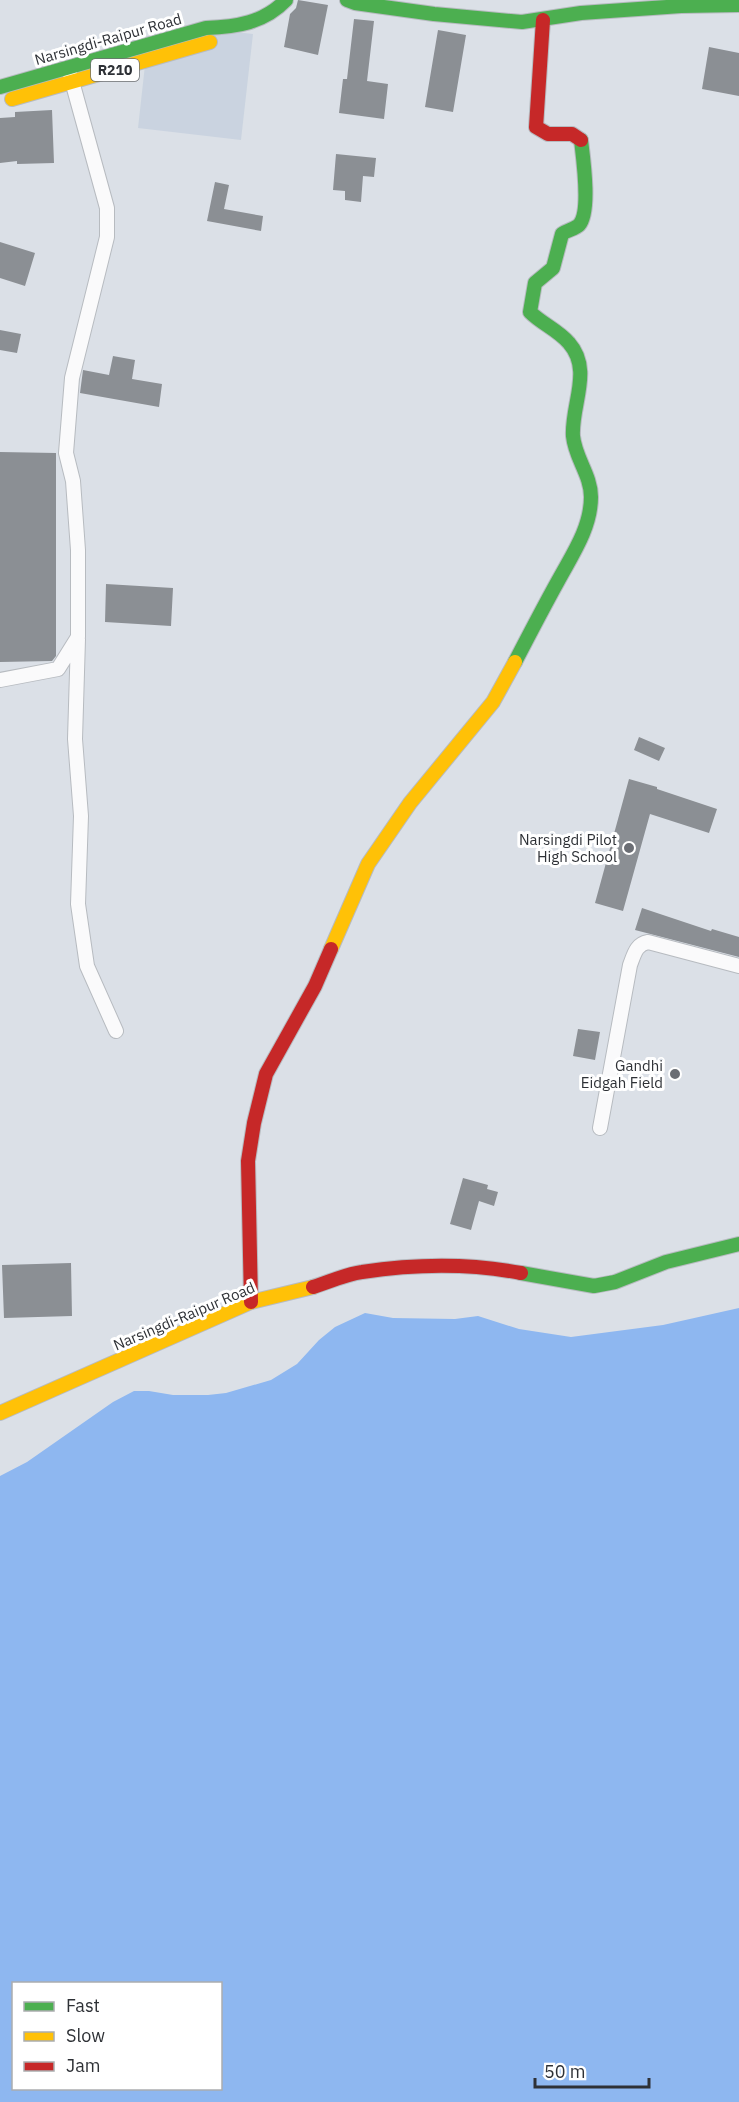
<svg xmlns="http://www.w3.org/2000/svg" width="739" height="2102" viewBox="0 0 739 2102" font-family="'IBM Plex Sans',sans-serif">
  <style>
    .built { fill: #cad3e0 }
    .water { fill: #8eb7f0; fill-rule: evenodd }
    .building { fill: #8b8f94 }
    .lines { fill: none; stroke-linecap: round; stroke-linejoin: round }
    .street-casing { stroke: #b7bbc0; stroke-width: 16 }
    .fast-casing { stroke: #b7bbc0; stroke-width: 16 }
    .slow-casing { stroke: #b7bbc0; stroke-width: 16 }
    .jam-casing { stroke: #b7bbc0; stroke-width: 16 }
    .street { stroke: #fafafb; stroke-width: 14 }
    .fast { stroke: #4caf50; stroke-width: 14 }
    .slow { stroke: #ffc107; stroke-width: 14 }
    .jam { stroke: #c62828; stroke-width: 14 }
    .poi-dot { fill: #6b6e74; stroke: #fff; stroke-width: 2 }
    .labels { text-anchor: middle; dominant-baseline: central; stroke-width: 6; stroke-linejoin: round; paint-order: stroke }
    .shield { fill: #fff; stroke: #6d6f72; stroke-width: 1.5 }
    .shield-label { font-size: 14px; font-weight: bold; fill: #2e3136 }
    .street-label { font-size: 15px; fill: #2e3136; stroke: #fff }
    .poi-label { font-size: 15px; fill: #2e3136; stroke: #fff; text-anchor: end }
  </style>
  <rect width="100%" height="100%" fill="#dbe0e7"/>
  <path class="built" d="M 218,30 L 253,34 L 241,140 L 138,128 L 146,56 Z"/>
  <path class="water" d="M 739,1308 L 739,2102 L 0,2102 L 0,1476 L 27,1462 L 113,1402 L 134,1391 L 149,1391 L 173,1395 L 208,1395 L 226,1393 L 271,1380 L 297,1364 L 319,1340 L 335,1327 L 365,1313 L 393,1318 L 455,1319 L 478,1316 L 519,1329 L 571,1337 L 663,1325 ZM 14,1984 L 220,1984 L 220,2088 L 14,2088 Z"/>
  <path class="building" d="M 298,0 L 328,5 L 318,55 L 284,47 L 290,14 L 296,8 Z
    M 354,19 L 374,21 L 367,81 L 388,84 L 384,119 L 339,113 L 343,79 L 347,79 Z
    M 438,30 L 466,35 L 453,112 L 425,107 Z
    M 709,47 L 739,53 L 739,96 L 702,89 Z
    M 52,110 L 54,163 L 17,164 L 17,161 L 0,163 L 0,118 L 15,117 L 15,112 Z
    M 336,154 L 376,158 L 374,177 L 363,176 L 361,202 L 345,200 L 345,191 L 333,190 Z
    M 215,182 L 229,185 L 224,209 L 263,216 L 261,231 L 207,221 Z
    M 0,242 L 35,253 L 25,286 L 0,278 Z
    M 0,330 L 21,334 L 17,353 L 0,350 Z
    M 113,356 L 135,360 L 132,379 L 162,384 L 159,407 L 80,393 L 83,370 L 109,375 Z
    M 0,452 L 56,453 L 56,656 L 52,661 L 0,662 Z
    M 106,584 L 173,588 L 171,626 L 105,622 Z
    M 639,737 L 665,748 L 659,761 L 634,750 Z
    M 629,779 L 657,787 L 657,789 L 717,809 L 709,833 L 650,814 L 623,911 L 595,903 Z
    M 642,908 L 711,931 L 712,929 L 739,937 L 739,957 L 635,930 Z
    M 578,1029 L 600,1032 L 595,1060 L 573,1056 Z
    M 463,1178 L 488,1185 L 487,1189 L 498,1192 L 494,1206 L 479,1201 L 471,1230 L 450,1224 Z
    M 71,1263 L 72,1316 L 4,1318 L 2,1265 Z"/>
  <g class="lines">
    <g class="street-casing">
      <path id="street" d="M 78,639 L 75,739 L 81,816 L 78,904 L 87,966 L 116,1031
        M 0,680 L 58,669 L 78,637 L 78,550 L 73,481 L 66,453 L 72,378 L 107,237 L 107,208 L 70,74
        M 600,1128 L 630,965 C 634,955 636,944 648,942 L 739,966"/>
    </g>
    <g class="fast-casing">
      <path id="fast" d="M 347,0 L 355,3 L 434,14 L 522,22 L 581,13 L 681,6 L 739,5
        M 0,87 L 206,28 C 236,27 264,23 286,0
        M 515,662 C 529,635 543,608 558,581 C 572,555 591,528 591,497 C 591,475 575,458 573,436 C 571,405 593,370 569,343 C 558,330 542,324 530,312 L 535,283 L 553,268 L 562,234 C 567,230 575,229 579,225 C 591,212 583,157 581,140
        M 521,1273 L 594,1286 L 615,1282 L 666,1262 L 739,1244"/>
    </g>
    <g class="slow-casing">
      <path id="slow" d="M 12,99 L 210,42
        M 331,949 L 368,864 L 410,803 L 493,702 L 515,662
        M 0,1413 L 251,1302 L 313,1287"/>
    </g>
    <g class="jam-casing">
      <path id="jam" d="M 543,20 L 536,127 L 548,134 L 572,134 L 581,140
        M 313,1287 C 329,1282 346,1274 362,1272 C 415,1264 468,1263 521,1273
        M 251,1302 L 248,1161 L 254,1123 L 266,1074 L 315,986 L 331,949"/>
    </g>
    <use href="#street" class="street"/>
    <use href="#fast" class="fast"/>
    <use href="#slow" class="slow"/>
    <use href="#jam" class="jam"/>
  </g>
  <g class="poi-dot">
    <circle cx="629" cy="848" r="6"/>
    <circle cx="675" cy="1074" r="6"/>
  </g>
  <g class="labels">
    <rect class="shield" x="91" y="59" width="48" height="22" rx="4.5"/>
    <g class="shield-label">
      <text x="115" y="70">R210</text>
    </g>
    <g class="street-label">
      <text transform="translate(108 39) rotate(-16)">Narsingdi-Raipur Road</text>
      <text transform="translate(184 1316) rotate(-23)">Narsingdi-Raipur Road</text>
    </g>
    <g class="poi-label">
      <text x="617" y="839">Narsingdi Pilot<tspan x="617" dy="17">High School</tspan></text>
      <text x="663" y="1065">Gandhi<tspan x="663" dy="17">Eidgah Field</tspan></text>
    </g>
  </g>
  <rect x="12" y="1982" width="210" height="108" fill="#ffffff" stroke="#abadaf" stroke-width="1.5"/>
  <rect x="24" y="2002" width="30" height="9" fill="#4caf50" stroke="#abadaf" stroke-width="1.5"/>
  <text x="66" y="2012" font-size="18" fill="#2e3136">Fast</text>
  <rect x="24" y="2032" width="30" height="9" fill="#ffc107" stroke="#abadaf" stroke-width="1.5"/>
  <text x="66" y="2042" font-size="18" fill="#2e3136">Slow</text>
  <rect x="24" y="2062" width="30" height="9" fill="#c62828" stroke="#abadaf" stroke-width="1.5"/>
  <text x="66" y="2072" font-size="18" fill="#2e3136">Jam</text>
  <path d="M535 2078v9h114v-9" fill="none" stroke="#2e3136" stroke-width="3"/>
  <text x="544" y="2078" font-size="18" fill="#2e3136" stroke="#ffffff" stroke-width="4.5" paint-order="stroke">50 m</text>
</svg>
